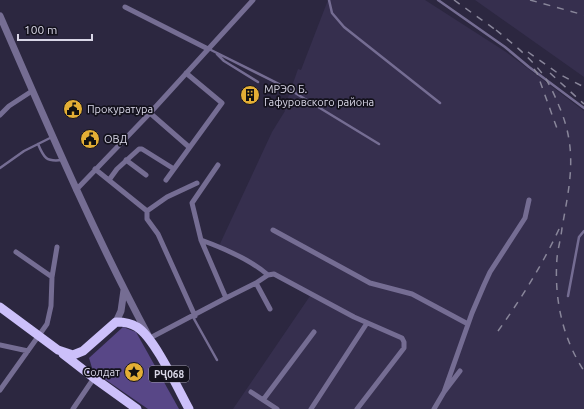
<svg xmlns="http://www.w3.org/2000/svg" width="584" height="409" viewBox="0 0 584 409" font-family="Ubuntu,sans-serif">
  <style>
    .built { fill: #362f4e }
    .green { fill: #584787 }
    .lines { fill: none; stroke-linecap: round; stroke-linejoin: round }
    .service { stroke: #756d93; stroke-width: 2.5 }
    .minor { stroke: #756d93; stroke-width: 5 }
    .tertiary { stroke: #756d93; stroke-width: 7 }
    .trunk { stroke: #ccc0fa; stroke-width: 9 }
    .rail { stroke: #89869a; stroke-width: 1.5; stroke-dasharray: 7 7; stroke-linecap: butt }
    .labels { text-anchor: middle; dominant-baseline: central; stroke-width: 3.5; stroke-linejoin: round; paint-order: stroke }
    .shield { fill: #14121d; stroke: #9e9caa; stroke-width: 1 }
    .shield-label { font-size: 10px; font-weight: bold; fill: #d9d7e7 }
    .poi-label { font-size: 11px; fill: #d9d7e7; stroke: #14121d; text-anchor: start }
  </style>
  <rect width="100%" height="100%" fill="#2c2740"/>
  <path class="built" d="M 328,0 L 425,0 L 506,52 L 584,111 L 584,409 L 233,409 L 310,296 L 219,246 L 272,132 L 285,111 L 284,109 L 298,69 L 301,70 Z
    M 475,0 L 584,0 L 584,77 Z"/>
  <path class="green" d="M 123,327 L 136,332 L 179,409 L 148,409 L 93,371 L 89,358 Z"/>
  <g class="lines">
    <path class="service" d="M 329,0 L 332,13 L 344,27 L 440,103
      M 438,0 L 505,47 L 529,67 L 584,108
      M 209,49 L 287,88 L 379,144
      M 217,54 L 224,61 L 258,82
      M 38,144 C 44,158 46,162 62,160
      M 0,168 L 24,151 L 52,137
      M 568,296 L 579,237 L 584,231
      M 193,317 L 217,360"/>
    <path class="minor" d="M 125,7 L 208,49
      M 150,113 L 189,147
      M 0,115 L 9,106 L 32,91
      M 126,160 L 146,175
      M 95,169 L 147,211 L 167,197 L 197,183
      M 109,180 L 117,169 L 139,149 L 142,149 L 174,169
      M 166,180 L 222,103 L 186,73
      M 76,190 L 150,113 L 253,0
      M 147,211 L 147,219 L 158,234 L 195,316
      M 273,230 L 370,283 L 412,294 L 468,324
      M 201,240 C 223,248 250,259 268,275
      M 16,252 L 52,277
      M 256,283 L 268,275 L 274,274 L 354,317 L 402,338 L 404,342 L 404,348 L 357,409
      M 226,298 L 256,283 L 270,309
      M 150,338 L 226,298 L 201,240 L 192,203 L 218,165
      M 0,345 L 28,351
      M 0,390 L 47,324 L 51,306 L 52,277 L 57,247
      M 251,392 L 277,409
      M 444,392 L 472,313 L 484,285 L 490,272 L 525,218 L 529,200
      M 263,400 L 314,332
      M 73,409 L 94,378
      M 311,409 L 367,323
      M 434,409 L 444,392 L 460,371"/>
    <path class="tertiary" d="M 0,16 C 47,124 93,232 148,335
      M 116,322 L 121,311 L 124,290"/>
    <path class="trunk" d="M 0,307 L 58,350 L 73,355 L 83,351 L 116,322 C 123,322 131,323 137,327 C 154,337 178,389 189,409
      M 63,354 L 94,378 L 137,409"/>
    <path class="rail" d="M 454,0 L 500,33
      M 530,0 L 584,15
      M 496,30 C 513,44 531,58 544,76 C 550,85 555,96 559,106 C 578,150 570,183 562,228 C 561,238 558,248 557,258 C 554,298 562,337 584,371
      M 528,52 L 559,74 L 584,87
      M 534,69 L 537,73 L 559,134
      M 550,73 L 584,104
      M 498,331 C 521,299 543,264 560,227"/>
  </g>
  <defs>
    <g id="building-disc" transform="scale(1)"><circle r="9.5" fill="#e3ae35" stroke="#14121d"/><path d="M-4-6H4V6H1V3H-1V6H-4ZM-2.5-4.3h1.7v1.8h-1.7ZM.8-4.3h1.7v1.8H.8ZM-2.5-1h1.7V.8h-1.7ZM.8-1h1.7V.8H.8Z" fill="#111"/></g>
    <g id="civic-disc" transform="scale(1)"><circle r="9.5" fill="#e3ae35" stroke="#14121d"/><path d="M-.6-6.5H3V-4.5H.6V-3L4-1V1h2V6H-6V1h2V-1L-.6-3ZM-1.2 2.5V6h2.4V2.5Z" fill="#111"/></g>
    <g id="sight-disc" transform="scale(1)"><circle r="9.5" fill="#e3ae35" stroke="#14121d"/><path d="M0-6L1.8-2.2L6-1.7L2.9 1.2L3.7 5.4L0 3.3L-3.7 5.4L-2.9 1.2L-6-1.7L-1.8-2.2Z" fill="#111"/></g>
  </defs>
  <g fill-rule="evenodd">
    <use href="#building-disc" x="250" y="95"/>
    <use href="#civic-disc" x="73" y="109"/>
    <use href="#civic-disc" x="90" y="139"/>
    <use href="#sight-disc" x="134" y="372"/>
  </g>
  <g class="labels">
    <rect class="shield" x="149" y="366" width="40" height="16" rx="3"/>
    <g class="shield-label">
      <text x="169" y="374">РҶ068</text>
    </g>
    <g class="poi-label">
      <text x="264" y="89">МРЭО Б.<tspan x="264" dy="13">Гафуровского района</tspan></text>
      <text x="87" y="109">Прокуратура</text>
      <text x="104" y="139">ОВД</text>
      <text x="120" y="372" text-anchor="end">Солдат</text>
    </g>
  </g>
  <path d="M18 34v6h74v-6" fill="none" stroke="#d9d7e7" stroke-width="2"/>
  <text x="24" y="34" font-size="12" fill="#d9d7e7" stroke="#14121d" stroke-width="3" paint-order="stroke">100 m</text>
</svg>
